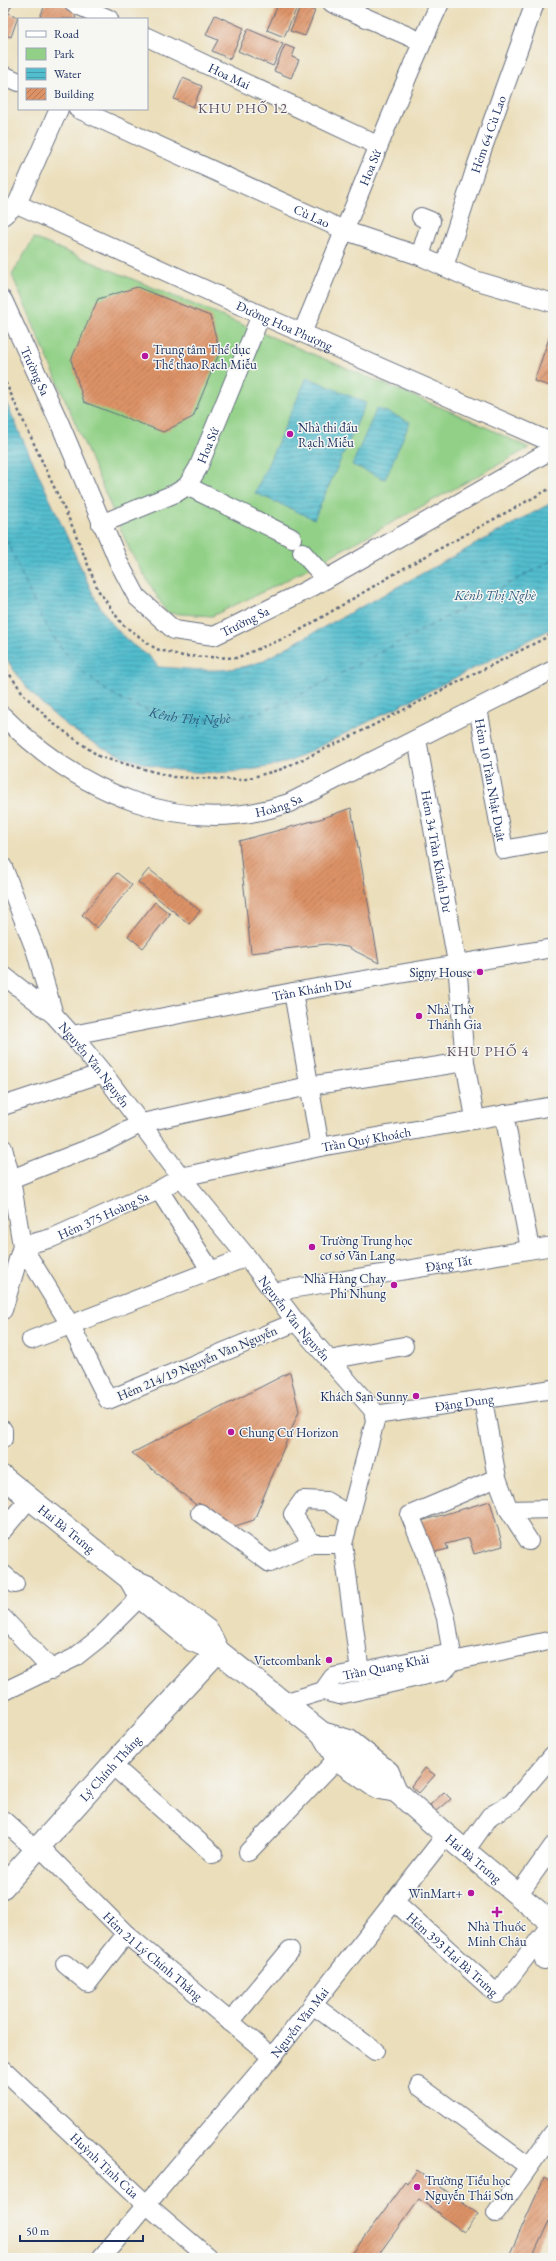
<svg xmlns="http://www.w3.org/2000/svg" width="556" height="2261" viewBox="0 0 556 2261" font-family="'EB Garamond',serif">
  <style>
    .park { fill: #91d086; stroke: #568072 }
    .water { fill: url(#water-rules); stroke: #367696 }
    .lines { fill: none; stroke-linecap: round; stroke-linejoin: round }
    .ferry { stroke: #2c5a7f; stroke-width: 1; stroke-dasharray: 5 4; stroke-linecap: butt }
    .building { fill: url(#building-hatch) }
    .minor-casing { stroke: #646c7e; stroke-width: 20 }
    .major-casing { stroke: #646c7e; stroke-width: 24 }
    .path { stroke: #646c7e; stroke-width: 2.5; stroke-dasharray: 3 3; stroke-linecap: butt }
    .minor { stroke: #fff; stroke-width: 18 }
    .major { stroke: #fff; stroke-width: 22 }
    .poi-dot { fill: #b5179e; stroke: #f6f6f2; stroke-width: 1.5 }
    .labels { text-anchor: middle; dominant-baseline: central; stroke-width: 3; stroke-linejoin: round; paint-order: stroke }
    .street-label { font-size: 13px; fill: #1b2f5e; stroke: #f6f6f2 }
    .poi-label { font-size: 13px; fill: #1b2f5e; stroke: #f6f6f2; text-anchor: start }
    .neighbourhood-label { font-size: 14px; letter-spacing: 1px; fill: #5f5261; stroke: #f6f6f2 }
    .water-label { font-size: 14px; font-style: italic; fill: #2c5a7f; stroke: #f6f6f2 }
  </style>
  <defs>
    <pattern id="water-rules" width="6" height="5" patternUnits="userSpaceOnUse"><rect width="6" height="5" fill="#52bdcd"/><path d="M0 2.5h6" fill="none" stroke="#439aaa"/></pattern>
    <pattern id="building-hatch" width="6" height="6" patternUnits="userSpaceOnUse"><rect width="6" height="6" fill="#dd9266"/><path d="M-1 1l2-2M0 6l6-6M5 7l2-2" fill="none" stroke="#b27857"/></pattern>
  </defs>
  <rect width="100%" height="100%" fill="#f6f6f2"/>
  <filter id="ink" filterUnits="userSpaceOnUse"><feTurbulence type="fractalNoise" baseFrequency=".025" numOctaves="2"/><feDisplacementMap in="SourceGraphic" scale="8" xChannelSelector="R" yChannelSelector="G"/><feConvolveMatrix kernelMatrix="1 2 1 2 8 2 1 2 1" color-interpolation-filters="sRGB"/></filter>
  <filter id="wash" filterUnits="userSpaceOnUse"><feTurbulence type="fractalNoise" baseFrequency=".012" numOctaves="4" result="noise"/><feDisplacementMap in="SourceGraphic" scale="16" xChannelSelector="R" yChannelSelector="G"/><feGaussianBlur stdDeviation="0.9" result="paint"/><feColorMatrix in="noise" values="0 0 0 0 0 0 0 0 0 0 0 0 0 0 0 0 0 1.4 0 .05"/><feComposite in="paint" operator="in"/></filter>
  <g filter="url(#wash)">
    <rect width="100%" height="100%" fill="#ebdeba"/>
    <path class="park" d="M 34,238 L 471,420 L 529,448 L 279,584 L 212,616 L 167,613 L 130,551 L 12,275 Z"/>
    <path class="water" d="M 307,377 L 366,403 L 314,519 L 255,493 Z
      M 3,396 L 93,594 C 103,613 115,630 133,645 C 143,653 151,655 158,667 C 197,669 222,675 260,662 L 553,502 L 553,628 L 291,761 C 179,794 63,756 3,653 Z
      M 377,408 L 410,422 L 385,479 L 352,465 Z"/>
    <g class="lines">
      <path class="ferry" id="s1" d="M 3,532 C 21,570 35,612 60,646 C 115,720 207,737 289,701 L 553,560"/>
    </g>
    <g id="blocks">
      <path class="building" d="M 3,3 L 12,4 L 8,13 L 18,17 L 11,37 L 3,34 Z
        M 46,3 L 58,3 L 74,10 L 76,19 L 39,19 Z
        M 283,3 L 299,3 L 284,37 L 267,30 L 278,5 L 281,7 Z
        M 301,5 L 315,11 L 305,36 L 290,31 Z
        M 215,15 L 244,28 L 230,59 L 212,51 L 218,40 L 206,35 Z
        M 248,29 L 283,44 L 273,66 L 238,51 Z
        M 285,45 L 295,49 L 292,57 L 299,60 L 291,78 L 274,71 Z
        M 183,78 L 202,86 L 193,107 L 174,99 Z
        M 137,287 L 210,316 L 220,351 L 193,417 L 163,432 L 84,402 L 71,360 L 98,299 Z
        M 553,327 L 553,387 L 534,381 Z
        M 351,808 L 379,963 L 347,947 L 327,944 L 251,953 L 239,841 L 320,819 Z
        M 149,869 L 200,911 L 189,924 L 138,882 Z
        M 117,873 L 132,885 L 97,928 L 82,915 Z
        M 155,902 L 170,914 L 143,948 L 128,936 Z
        M 290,1372 L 299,1411 L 254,1520 L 226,1529 L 132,1453 Z
        M 490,1501 L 503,1546 L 474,1554 L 469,1538 L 446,1544 L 448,1549 L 431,1553 L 421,1521 Z
        M 425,1768 L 435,1775 L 419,1793 L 411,1786 Z
        M 444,1792 L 451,1799 L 436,1812 L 430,1805 Z
        M 417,2170 L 478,2214 L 464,2232 L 419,2199 L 376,2258 L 349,2258 L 405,2182 L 407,2184 Z
        M 544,2178 L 553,2183 L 553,2223 L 549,2221 L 532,2258 L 508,2258 Z"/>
    </g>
  </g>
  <g filter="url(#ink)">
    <use href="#blocks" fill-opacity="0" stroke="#646c7e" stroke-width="1"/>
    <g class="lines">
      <g class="minor-casing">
        <g id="minor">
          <path d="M 73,3 L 109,19"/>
          <path d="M 332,3 L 422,42"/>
          <path id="s2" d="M 147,37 L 377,145"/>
          <path d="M 3,75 L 19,82"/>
          <path id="s3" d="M 78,109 L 346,231 L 420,256 L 471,279 L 553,303"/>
          <path id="s4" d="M 17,204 L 261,315 L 553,443"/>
          <path d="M 3,216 L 17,204 L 59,109"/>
          <path d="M 420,256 L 431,221 L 421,217"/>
          <path id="s5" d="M 444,267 L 477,164 L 535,3"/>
          <path id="s6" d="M 3,300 L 60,424 L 119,563 L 137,597 L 174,630 L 214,636 L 307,590 L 553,449"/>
          <path id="s7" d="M 302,333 C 349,223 390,111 440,3"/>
          <path d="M 187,486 L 292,538"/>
          <path id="s8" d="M 101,524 L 176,493 L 187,486 L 198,468 L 261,315"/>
          <path d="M 302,552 L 326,579"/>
          <path id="s9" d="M 478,708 L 504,850 L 553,841"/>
          <path id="s10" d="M 3,716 C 78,792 184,840 289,803 L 553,670"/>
          <path id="s11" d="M 417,739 L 457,963 L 465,1062 L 475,1118"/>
          <path d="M 3,867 L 36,952 L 54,1015"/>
          <path id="s12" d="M 3,975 L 54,1015 L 72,1035 L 103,1073 L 181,1177 L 247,1257 L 296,1322 L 373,1410 L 375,1421 L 343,1544 L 360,1672"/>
          <path d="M 293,992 L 320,1147"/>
          <path id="s13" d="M 72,1035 L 293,992 L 553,948"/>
          <path d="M 3,1106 L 103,1073"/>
          <path d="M 504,1114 L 530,1249"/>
          <path d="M 3,1148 L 11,1179 L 22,1246 L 3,1310"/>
          <path d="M 11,1179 L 105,1142 L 142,1123 L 309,1086 L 465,1062"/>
          <path d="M 159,1190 L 211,1271"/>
          <path id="s14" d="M 272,1292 L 553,1246"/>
          <path id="s15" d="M 296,1322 L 108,1400 L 71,1326 L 22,1246 L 52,1238 L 159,1190 L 181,1177 L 320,1147 L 553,1106"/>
          <path d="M 31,1340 L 247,1257"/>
          <path d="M 329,1360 L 404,1346"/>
          <path d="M 483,1400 L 497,1478 L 509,1510 L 529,1541"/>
          <path id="s16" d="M 375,1415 L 553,1389"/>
          <path d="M 3,1430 L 3,1439"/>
          <path d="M 509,1510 L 553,1509"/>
          <path d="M 200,1513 L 270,1563 L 312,1544"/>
          <path d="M 3,1530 L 29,1499"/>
          <path d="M 343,1544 L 312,1544 L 293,1514 L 303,1500 L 326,1501 L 351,1516"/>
          <path d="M 3,1574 L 15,1584"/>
          <path d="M 3,1618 L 52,1670"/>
          <path d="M 453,1661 L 446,1618 L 425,1551 L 410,1515 L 497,1478"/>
          <path id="s17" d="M 323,1691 L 333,1677 L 442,1655 L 453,1661"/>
          <path d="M 3,1692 L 74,1658 L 98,1639 L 140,1597"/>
          <path d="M 283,1703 L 323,1691 L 339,1695 L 444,1671 L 453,1661 L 553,1640"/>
          <path d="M 112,1765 L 213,1854"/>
          <path d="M 3,1820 L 37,1851"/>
          <path id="s18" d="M 40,1847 L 126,1934 L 272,2057"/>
          <path d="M 465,1851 L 490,1816 L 512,1803 L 553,1755"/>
          <path d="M 248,1852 L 337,1759"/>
          <path d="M 518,1895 L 553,1846"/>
          <path id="s19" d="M 394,1901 L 497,1994 L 552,1923"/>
          <path d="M 544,1960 L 553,1948"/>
          <path d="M 65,1964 L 88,1983 L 126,1934"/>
          <path d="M 313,2005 L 375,2051"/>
          <path d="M 230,2022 L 290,1950"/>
          <path id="s20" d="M 3,2069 L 146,2204 L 209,2258"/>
          <path d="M 419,2086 L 528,2166"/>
          <path d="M 496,2213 L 553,2133"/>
          <path id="s21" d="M 101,2258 L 272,2057 L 446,1835"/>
        </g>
      </g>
      <g class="major-casing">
        <g id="major">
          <path id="s22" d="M 3,1477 L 130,1579 L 151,1588 L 208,1631 L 218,1651"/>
          <path id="s23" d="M 130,1579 L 140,1597 L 192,1640 L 218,1651 L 322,1733 L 349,1741 L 388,1772 L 396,1791 L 446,1835 L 553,1924"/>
          <path d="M 322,1733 L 337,1759 L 376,1787 L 396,1791"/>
          <path id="s24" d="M 3,1887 L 112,1765 L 218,1651"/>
        </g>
      </g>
      <path class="path" d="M 3,377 L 74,530 L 98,590 L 122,624 L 156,649 L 183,656 L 236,658 L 292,635 L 406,567 L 553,487
        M 3,665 L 25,696 L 54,724 L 100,757 L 173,777 L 242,780 L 282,769 L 352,736 L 553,634"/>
      <use href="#minor" class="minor"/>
      <use href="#major" class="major"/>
    </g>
  </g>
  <g class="poi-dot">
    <circle cx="145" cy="356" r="4"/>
    <circle cx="290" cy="434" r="4"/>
    <circle cx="480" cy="972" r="4"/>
    <circle cx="419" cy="1016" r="4"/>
    <circle cx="312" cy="1247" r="4"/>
    <circle cx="394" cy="1285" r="4"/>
    <circle cx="416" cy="1396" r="4"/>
    <circle cx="231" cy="1432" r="4"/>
    <circle cx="329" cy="1660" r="4"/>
    <circle cx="471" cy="1893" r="4"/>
    <path d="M495 1906h4v4h4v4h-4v4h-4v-4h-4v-4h4z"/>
    <circle cx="417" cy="2187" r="4"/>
  </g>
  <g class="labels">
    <g class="street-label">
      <text stroke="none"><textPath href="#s2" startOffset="91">Hoa Mai</textPath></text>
      <text stroke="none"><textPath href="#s5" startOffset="140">Hẻm 64 Cù Lao</textPath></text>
      <text stroke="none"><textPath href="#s7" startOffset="179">Hoa Sứ</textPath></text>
      <text stroke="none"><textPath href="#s3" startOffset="257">Cù Lao</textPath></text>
      <text stroke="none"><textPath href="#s4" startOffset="294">Đường Hoa Phượng</textPath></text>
      <text stroke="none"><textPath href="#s6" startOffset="78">Trường Sa</textPath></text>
      <text stroke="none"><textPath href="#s8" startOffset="140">Hoa Sứ</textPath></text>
      <text stroke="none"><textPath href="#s6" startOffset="450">Trường Sa</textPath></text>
      <text stroke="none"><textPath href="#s9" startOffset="73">Hẻm 10 Trần Nhật Duật</textPath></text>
      <text stroke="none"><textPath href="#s10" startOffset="305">Hoàng Sa</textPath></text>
      <text stroke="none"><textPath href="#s11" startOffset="114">Hẻm 34 Trần Khánh Dư</textPath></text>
      <text stroke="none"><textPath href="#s13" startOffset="244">Trần Khánh Dư</textPath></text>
      <text stroke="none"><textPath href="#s12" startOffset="129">Nguyễn Văn Nguyễn</textPath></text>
      <text stroke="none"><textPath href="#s15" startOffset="743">Trần Quý Khoách</textPath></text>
      <text stroke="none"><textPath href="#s15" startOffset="467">Hẻm 375 Hoàng Sa</textPath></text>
      <text stroke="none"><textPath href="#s14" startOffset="179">Ðặng Tất</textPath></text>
      <text stroke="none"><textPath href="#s12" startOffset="452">Nguyễn Văn Nguyễn</textPath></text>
      <text transform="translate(197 1363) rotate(-23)">Hẻm 214/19 Nguyễn Văn Nguyễn</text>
      <text stroke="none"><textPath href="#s16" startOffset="90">Đặng Dung</textPath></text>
      <text stroke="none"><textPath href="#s22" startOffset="82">Hai Bà Trưng</textPath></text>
      <text stroke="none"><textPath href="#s17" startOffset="71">Trần Quang Khải</textPath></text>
      <text stroke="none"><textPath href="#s24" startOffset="160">Lý Chính Thắng</textPath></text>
      <text stroke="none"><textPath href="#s23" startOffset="450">Hai Bà Trưng</textPath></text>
      <text stroke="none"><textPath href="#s19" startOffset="79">Hẻm 393 Hai Bà Trưng</textPath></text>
      <text stroke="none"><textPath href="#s18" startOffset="157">Hẻm 21 Lý Chính Thắng</textPath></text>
      <text stroke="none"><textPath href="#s21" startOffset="308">Nguyễn Văn Mai</textPath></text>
      <text stroke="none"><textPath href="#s20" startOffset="140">Huỳnh Tịnh Của</textPath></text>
    </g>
    <g class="poi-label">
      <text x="153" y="349">Trung tâm Thể dục<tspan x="153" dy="15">Thể thao Rạch Miễu</tspan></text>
      <text x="298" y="427">Nhà thi đấu<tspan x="298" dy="15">Rạch Miễu</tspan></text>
      <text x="472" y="972" text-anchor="end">Signy House</text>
      <text x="427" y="1009">Nhà Thờ<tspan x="427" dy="15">Thánh Gia</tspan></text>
      <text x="320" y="1240">Trường Trung học<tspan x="320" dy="15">cơ sở Văn Lang</tspan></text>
      <text x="386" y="1278" text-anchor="end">Nhà Hàng Chay<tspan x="386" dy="15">Phi Nhung</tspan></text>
      <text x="408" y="1396" text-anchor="end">Khách Sạn Sunny</text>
      <text x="239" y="1432">Chung Cư Horizon</text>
      <text x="321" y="1660" text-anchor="end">Vietcombank</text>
      <text x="463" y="1893" text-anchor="end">WinMart+</text>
      <text x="497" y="1926" text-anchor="middle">Nhà Thuốc<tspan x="497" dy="15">Minh Châu</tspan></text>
      <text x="425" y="2180">Trường Tiểu học<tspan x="425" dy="15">Nguyễn Thái Sơn</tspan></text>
    </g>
    <g class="neighbourhood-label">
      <text x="243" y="108">KHU PHỐ 12</text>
      <text x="488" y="1051">KHU PHỐ 4</text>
    </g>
    <g class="water-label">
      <text x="495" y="595">Kênh Thị Nghè</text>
      <text stroke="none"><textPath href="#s1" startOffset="281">Kênh Thị Nghè</textPath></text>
    </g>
  </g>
  <rect width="556" height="2261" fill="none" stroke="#f6f6f2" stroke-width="16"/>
  <rect x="18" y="18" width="130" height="92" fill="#f6f6f2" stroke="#9ea6b7"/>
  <rect x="26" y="31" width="20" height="6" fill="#ffffff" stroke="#9ea6b7"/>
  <text x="54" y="38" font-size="12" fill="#1b2f5e">Road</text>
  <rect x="26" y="48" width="20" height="12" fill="#91d086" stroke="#9ea6b7"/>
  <text x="54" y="58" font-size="12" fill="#1b2f5e">Park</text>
  <rect x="26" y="68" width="20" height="12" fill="url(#water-rules)" stroke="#9ea6b7"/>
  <text x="54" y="78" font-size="12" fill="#1b2f5e">Water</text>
  <rect x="26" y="88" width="20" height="12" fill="url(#building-hatch)" stroke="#9ea6b7"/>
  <text x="54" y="98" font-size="12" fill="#1b2f5e">Building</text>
  <path d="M20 2235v6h123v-6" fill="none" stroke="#1b2f5e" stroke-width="2"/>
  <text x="26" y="2235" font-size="12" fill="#1b2f5e" stroke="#f6f6f2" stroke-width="3" paint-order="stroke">50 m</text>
</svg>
